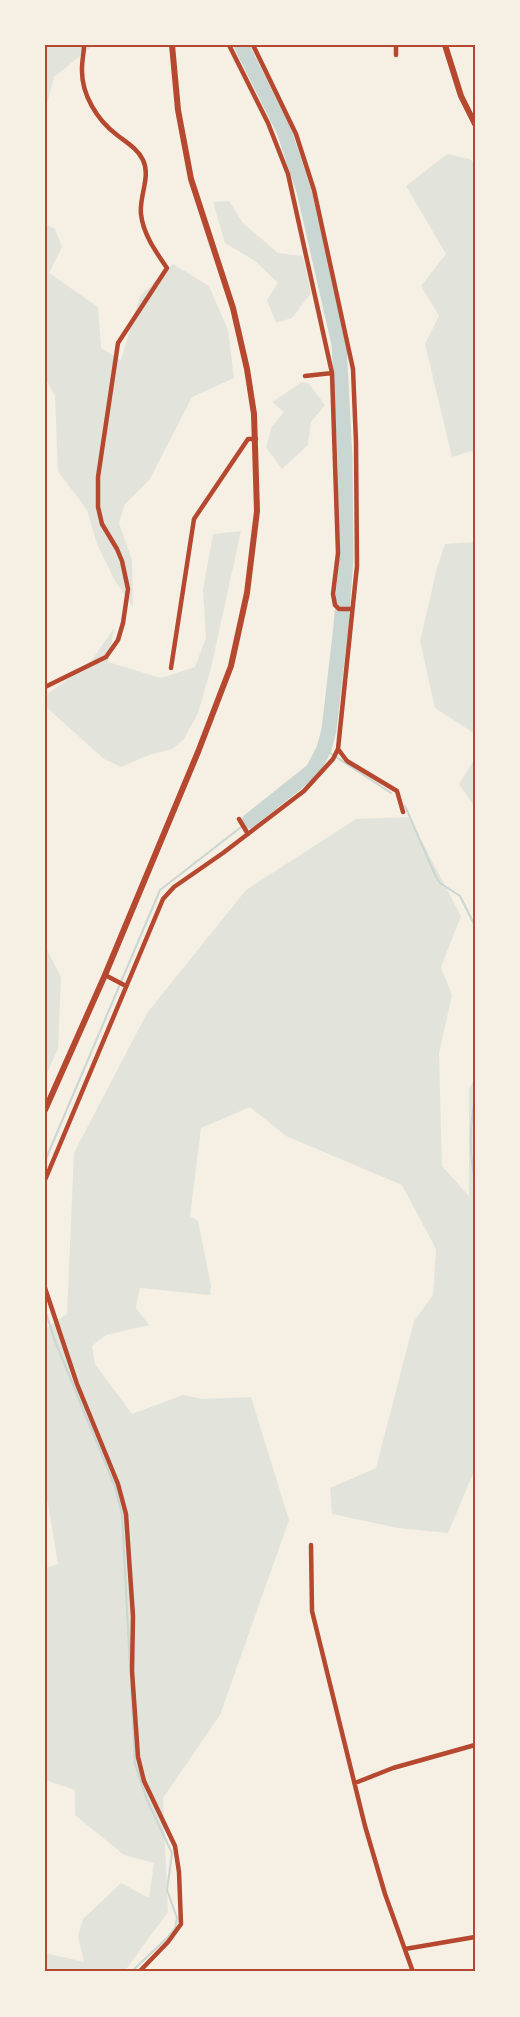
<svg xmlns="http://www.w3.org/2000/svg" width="520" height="2017" viewBox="0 0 520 2017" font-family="'Varela Round',sans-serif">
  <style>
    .green { fill: #e2e4dc }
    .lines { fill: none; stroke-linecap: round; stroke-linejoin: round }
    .stream { stroke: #c9d6d2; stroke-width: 2 }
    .river { stroke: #c9d6d2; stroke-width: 15 }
    .minor { stroke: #b5482f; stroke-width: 4.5 }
    .tertiary { stroke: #b5482f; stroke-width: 6 }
    .neatline { fill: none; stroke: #b5482f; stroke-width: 2 }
  </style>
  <rect width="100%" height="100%" fill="#f6efe4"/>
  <path class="green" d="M 45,45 L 94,45 L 54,77 L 45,111 Z
    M 447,154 L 470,159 L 475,164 L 475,452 L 471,451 L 452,457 L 425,344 L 439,316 L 421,286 L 446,254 L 406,186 Z
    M 229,201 L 243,223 L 278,253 L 303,256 L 311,293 L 292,318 L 276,323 L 267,300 L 278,283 L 255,261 L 225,243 L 213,202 Z
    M 45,224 L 55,229 L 62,247 L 49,273 L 98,307 L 101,348 L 121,360 L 140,296 L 173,264 L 209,286 L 228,330 L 234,378 L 192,397 L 150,479 L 125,504 L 119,523 L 132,560 L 133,607 L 115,581 L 97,544 L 87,510 L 58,471 L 55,396 L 45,378 Z
    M 302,382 L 309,384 L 325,405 L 311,422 L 308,445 L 282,469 L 266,447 L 272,426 L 284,412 L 272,402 Z
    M 241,531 L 211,668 L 198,713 L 184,739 L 172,749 L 149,755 L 121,767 L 104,759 L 45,706 L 45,696 L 92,660 L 114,628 L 108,662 L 161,678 L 195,667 L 206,638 L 203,590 L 213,534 Z
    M 475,542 L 475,734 L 435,708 L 420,641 L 437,568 L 445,544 Z
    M 475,758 L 475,807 L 459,784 Z
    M 409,817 L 461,916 L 441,967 L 452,995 L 439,1053 L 442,1166 L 469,1196 L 469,1089 L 475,1077 L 475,1469 L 448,1533 L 398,1528 L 332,1514 L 330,1488 L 376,1468 L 414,1321 L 433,1295 L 436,1249 L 402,1185 L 286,1136 L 250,1107 L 201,1128 L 190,1216 L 198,1221 L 211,1286 L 210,1295 L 140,1288 L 136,1308 L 149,1325 L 106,1335 L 92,1346 L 95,1364 L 132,1414 L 183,1395 L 202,1399 L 251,1397 L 289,1520 L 220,1715 L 163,1798 L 168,1912 L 124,1972 L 45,1972 L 45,1953 L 84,1962 L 78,1936 L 83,1919 L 121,1883 L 149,1898 L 154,1863 L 124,1855 L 75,1815 L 75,1790 L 45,1780 L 45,1568 L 58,1564 L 48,1504 L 45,1496 L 45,1329 L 67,1314 L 74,1153 L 147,1013 L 246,890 L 356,819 Z
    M 45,946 L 61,977 L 58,1049 L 45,1077 Z"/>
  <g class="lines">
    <path class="stream" d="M 324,749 L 391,793
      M 405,806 L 436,877 L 440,883 L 460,896 L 475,926
      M 475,1098 C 470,1125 469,1154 475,1181
      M 45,1161 L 160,890 L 249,821
      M 45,1310 L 55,1341 L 115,1487 L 122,1515 L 130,1667
      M 131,1682 L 135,1764 L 147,1800 L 172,1853 L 167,1890 L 177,1918 L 175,1928 L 167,1938 L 131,1972"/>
    <path class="river" d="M 241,45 L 284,131 L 304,191 L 339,344 L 345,459 L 346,560 L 341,626 L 329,730 L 324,749 L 313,770 L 249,821"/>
    <path class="minor" d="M 229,45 L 268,123 L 288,174 L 332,373 L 338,553 L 333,594 L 335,605 L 339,609 L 351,609
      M 396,45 L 396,55
      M 305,376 L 332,373
      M 171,668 L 194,519 L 248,439 L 256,439
      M 45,687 L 106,657 L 118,640 L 123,623 L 128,589 L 122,561 L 117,549 L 102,524 L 98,507 L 98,477 L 118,343 L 167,268 C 156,252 143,234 141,214 C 139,196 151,177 143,160 C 138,149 126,142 117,135 C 97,120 81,94 82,68 C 82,60 84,53 84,45
      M 338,749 L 347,761 L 397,791 L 403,812
      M 239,819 L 248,834
      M 105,975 L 126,986
      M 45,1180 L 163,899 L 174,887 L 223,853 L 304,791 L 333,759 L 338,749 L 357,566 L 356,442 L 353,369 L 314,190 L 296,134 L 253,45
      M 45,1288 L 77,1384 L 118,1484 L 126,1514 L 133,1616 L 132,1671 L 138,1757 L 144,1781 L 175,1846 L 179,1872 L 181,1924 L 168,1942 L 139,1972
      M 311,1545 L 312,1611 L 365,1826 L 385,1894 L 413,1972
      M 355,1783 L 393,1768 L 475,1745
      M 405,1949 L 475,1937"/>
    <path class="tertiary" d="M 445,45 L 461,96 L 475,124
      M 45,1110 L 105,975 L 198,752 L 231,666 L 247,593 L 257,511 L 254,414 L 247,369 L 233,308 L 191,179 L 178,110 L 172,45"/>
  </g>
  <rect width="520" height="2017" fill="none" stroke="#f6efe4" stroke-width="93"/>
  <rect x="46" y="46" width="428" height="1924" class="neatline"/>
</svg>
